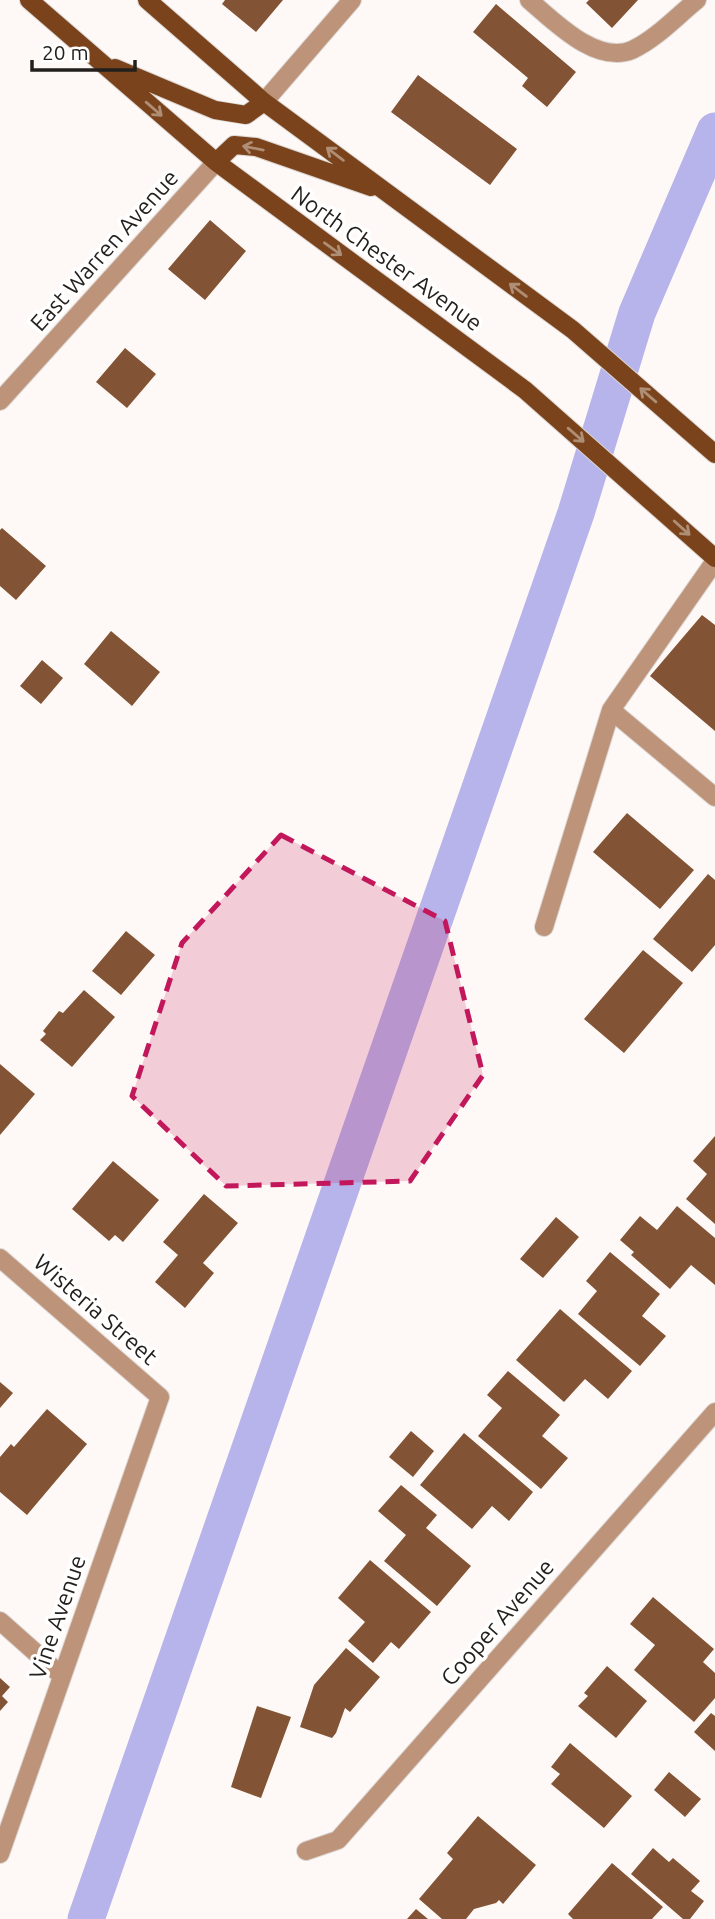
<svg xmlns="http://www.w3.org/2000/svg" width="715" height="1919" viewBox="0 0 715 1919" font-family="Ubuntu,sans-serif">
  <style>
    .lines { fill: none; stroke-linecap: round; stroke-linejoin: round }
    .canal { stroke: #b6b4ea; stroke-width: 37 }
    .building { fill: #825435 }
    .minor-casing { stroke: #dbd6d3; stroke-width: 20 }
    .major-casing { stroke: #dbd6d3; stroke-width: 20 }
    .minor { stroke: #bd947a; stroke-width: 18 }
    .major { stroke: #7a431b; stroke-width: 18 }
    .oneway { stroke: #af8e76 }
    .marked { fill: #c2185b; fill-opacity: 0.2; stroke: #c2185b; stroke-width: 5; stroke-dasharray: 14 9; stroke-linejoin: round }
    .labels { text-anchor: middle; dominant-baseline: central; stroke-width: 7; stroke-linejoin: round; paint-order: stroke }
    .street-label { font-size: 23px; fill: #231f1c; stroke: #fff }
  </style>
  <rect width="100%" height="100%" fill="#fef9f6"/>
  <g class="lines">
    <path class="canal" d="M 86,1919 L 576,513 L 637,313 L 715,131"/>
  </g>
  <path class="building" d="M 225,0 L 283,0 L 256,32 L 222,4 Z
    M 589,0 L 638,0 L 612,28 L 586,3 Z
    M 496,4 L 576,72 L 547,107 L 522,86 L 528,78 L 473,32 Z
    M 418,75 L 517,149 L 490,185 L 391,112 Z
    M 210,220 L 246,251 L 205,300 L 168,269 Z
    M 125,348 L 156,374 L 127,408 L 96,382 Z
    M 2,528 L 46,566 L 16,600 L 0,586 L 0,530 Z
    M 702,615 L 715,625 L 715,731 L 650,676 Z
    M 111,631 L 160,672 L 132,706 L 84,664 Z
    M 42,660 L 63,678 L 41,704 L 20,686 Z
    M 627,813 L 694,870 L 660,909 L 593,852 Z
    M 708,874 L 715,880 L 715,945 L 692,972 L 653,939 Z
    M 126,931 L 155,955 L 121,995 L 92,971 Z
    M 643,950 L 683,983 L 624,1053 L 584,1019 Z
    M 84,990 L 115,1017 L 72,1067 L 40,1040 L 46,1034 L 43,1031 L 59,1011 L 63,1013 Z
    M 0,1064 L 35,1094 L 0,1135 Z
    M 715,1136 L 715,1224 L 686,1199 L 707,1174 L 693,1161 Z
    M 113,1161 L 159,1200 L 123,1242 L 115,1235 L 109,1241 L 72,1209 Z
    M 204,1194 L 238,1223 L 203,1263 L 214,1273 L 185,1308 L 155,1282 L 178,1255 L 163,1242 Z
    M 677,1206 L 715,1238 L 715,1285 L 691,1265 L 670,1289 L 631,1255 L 634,1252 L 620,1240 L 640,1216 L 657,1230 Z
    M 556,1217 L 579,1237 L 543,1278 L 520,1259 Z
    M 610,1252 L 660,1294 L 642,1316 L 666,1336 L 640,1366 L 578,1314 L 597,1291 L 586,1281 Z
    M 560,1309 L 632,1371 L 608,1399 L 585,1379 L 564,1402 L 516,1360 Z
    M 508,1371 L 560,1415 L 542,1436 L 568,1458 L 541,1489 L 478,1436 L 502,1408 L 487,1395 Z
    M 0,1382 L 13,1393 L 0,1408 Z
    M 47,1409 L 87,1444 L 27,1515 L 0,1492 L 0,1457 L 11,1444 L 14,1447 Z
    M 411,1431 L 434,1451 L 413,1477 L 389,1457 Z
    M 464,1433 L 533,1492 L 509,1521 L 492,1506 L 472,1529 L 420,1485 Z
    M 401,1485 L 437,1515 L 426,1528 L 471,1566 L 437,1606 L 384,1561 L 406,1535 L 378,1511 Z
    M 370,1560 L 431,1612 L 399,1649 L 391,1642 L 373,1663 L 348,1641 L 365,1622 L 338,1598 Z
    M 653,1597 L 714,1649 L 703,1662 L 715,1673 L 715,1698 L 694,1722 L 634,1670 L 655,1645 L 630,1624 Z
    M 346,1648 L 380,1677 L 350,1712 L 345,1708 L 336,1733 L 332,1738 L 300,1727 L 314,1685 Z
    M 607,1666 L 647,1701 L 616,1738 L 578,1706 L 588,1696 L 584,1693 Z
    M 0,1678 L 10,1687 L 2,1696 L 8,1702 L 0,1711 Z
    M 257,1706 L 291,1717 L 261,1798 L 231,1787 Z
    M 711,1713 L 715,1716 L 715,1751 L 694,1732 Z
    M 570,1743 L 632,1796 L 604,1828 L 551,1784 L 560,1774 L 551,1767 Z
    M 669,1772 L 701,1799 L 685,1817 L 654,1790 Z
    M 478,1816 L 536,1865 L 503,1904 L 499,1900 L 496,1903 L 474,1909 L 466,1919 L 442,1919 L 419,1899 L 453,1859 L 447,1853 Z
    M 653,1848 L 669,1862 L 673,1858 L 700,1881 L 691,1891 L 704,1901 L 690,1919 L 683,1919 L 631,1874 Z
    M 612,1863 L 663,1907 L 652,1919 L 573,1919 L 568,1914 Z
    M 416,1909 L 428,1919 L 407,1919 Z"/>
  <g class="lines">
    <g class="minor-casing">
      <path id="minor" d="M 529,0 C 554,21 596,65 632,50 C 656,39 677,16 697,0
        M 264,102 L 352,0
        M 0,401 L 216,162
        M 715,561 L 611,710 L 715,797
        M 544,927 L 611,710
        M 0,1258 L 160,1397 L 0,1854
        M 0,1621 L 62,1676
        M 306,1851 L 338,1840 L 715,1412"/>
    </g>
    <g class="major-casing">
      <path id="major" d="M 29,0 L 216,162 L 525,390 L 715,558
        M 147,0 L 264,102 L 573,330 L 715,454
        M 115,68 L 215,110 L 246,115 L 264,102
        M 216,162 L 234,145 L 256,147 L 371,187"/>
    </g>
    <use href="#minor" class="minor"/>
    <use href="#major" class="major"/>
  </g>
  <defs><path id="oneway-shaft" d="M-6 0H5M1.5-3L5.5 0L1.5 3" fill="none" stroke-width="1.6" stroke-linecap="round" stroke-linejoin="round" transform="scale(1.75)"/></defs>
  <g class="oneway">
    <use href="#oneway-shaft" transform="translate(154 109) rotate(41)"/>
    <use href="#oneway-shaft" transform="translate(253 148) rotate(-169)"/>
    <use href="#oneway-shaft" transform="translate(335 154) rotate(-143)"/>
    <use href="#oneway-shaft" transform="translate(333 249) rotate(36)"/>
    <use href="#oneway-shaft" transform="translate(518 290) rotate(-143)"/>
    <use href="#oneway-shaft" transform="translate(648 395) rotate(-139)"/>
    <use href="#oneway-shaft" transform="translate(576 435) rotate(41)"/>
    <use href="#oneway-shaft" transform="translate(682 528) rotate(42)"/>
  </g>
  <path class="marked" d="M 281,835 L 445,921 L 483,1075 L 410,1181 L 226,1186 L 132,1096 L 182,943 Z"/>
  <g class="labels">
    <g class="street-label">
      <text transform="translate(104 250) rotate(-48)">East Warren Avenue</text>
      <text transform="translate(387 258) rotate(36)">North Chester Avenue</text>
      <text transform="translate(96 1309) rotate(41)">Wisteria Street</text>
      <text transform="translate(57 1617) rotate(-71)">Vine Avenue</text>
      <text transform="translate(497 1622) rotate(-49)">Cooper Avenue</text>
    </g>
  </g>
  <path d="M32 60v10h103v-10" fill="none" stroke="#231f1c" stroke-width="3.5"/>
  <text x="42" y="60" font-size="21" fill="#231f1c" stroke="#ffffff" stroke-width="5" paint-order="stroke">20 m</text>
</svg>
